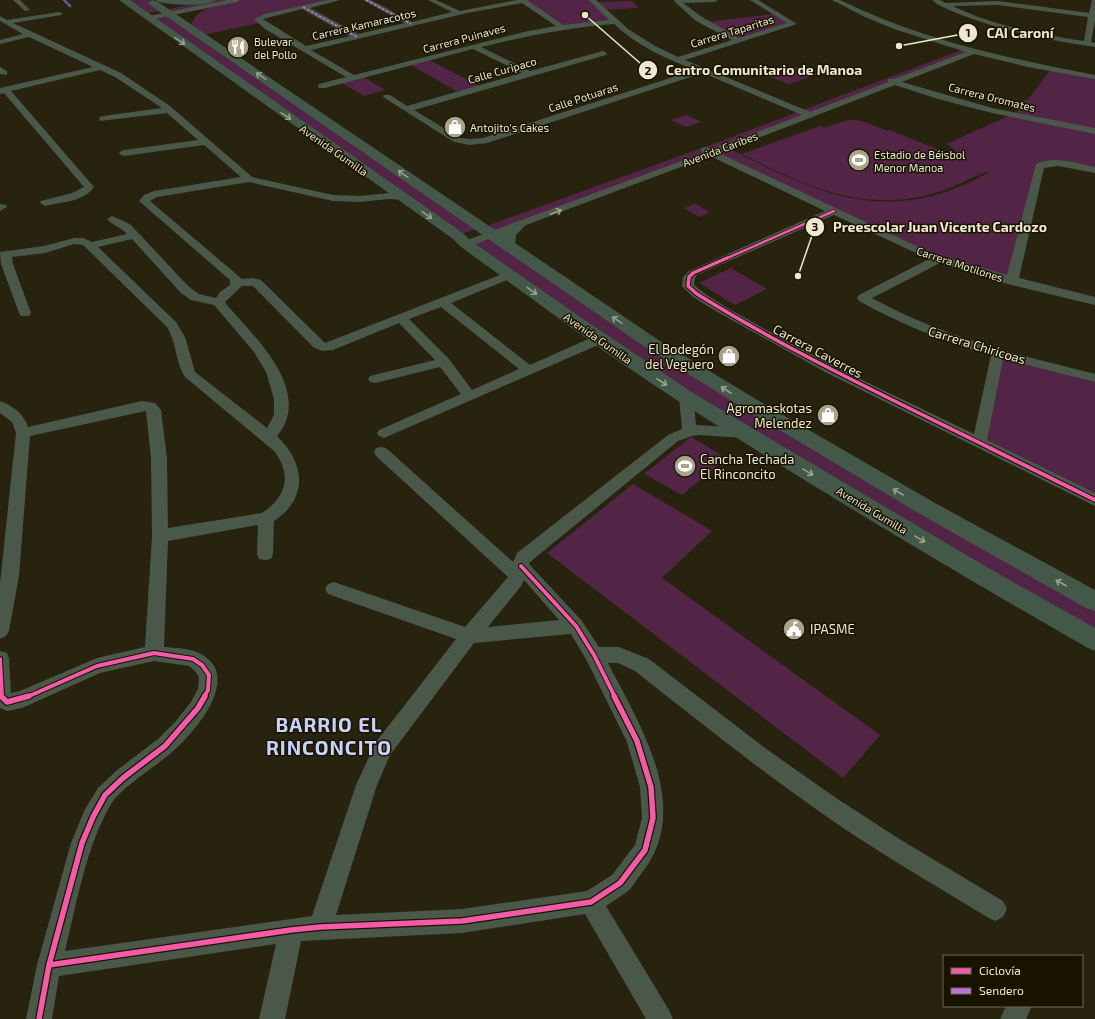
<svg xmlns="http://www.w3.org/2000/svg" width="1095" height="1019" viewBox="0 0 1095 1019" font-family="'Exo 2',sans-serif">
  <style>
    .green { fill: #522546 }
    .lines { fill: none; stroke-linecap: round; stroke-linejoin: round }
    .stream { stroke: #545d9e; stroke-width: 2.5 }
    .minor { fill: #4a584a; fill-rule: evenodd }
    .secondary { fill: #435848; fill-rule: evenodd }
    .quiet { stroke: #ba77d6; stroke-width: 1.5; stroke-dasharray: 3 1.5; stroke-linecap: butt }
    .cycleway-far3-casing { stroke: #181301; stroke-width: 4 }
    .cycleway-far2-casing { stroke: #181301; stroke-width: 5.5 }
    .cycleway-far1-casing { stroke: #181301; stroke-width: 6 }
    .cycleway-casing { stroke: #181301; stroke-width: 8 }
    .cycleway-far3 { stroke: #f35aa7; stroke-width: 2.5 }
    .cycleway-far2 { stroke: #f35aa7; stroke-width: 3.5 }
    .cycleway-far1 { stroke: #f35aa7; stroke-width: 4 }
    .cycleway { stroke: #f35aa7; stroke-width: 5.5 }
    .oneway { stroke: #99a08b }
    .oneway2 { stroke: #9ca08c }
    .labels { text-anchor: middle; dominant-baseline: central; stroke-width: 3; stroke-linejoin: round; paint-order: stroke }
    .far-street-label { font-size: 11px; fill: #efe8ce; stroke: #181301 }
    .far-poi-label { font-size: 11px; fill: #efe8ce; stroke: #181301; text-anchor: start }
    .street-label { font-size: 13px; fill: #efe8ce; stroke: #181301 }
    .poi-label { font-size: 13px; fill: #efe8ce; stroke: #181301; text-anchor: end }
    .near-district-label { font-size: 20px; font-weight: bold; letter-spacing: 1px; fill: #c8d2fd; stroke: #181301 }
    .leader { fill: none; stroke: #efe8ce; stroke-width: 1.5 }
    .callout-dot { fill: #efe8ce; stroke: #181301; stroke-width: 1.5 }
    .mark-label { font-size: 12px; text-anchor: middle; font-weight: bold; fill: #111 }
    .callout-label { font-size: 14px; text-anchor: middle; font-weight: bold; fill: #efe8ce; stroke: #181301; stroke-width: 3; stroke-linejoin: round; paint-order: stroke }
  </style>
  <rect width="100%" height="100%" fill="#28230e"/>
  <path class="green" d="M 125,0 L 148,0 L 163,10 L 144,14 Z
    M 215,0 L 335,0 L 267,14 L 260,23 L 202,35 L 192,26 C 192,11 213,7 224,3 L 169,14 L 164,10 Z
    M 522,0 L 592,0 L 595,2 L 633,1 L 638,8 L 602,10 L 614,22 L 562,27 Z
    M 169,14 L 479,228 L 458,235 L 150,18 Z
    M 774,14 L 793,24 L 738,41 L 704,22 Z
    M 964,49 L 973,52 L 726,147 C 819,195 891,229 991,171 C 974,175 956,187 938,192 C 866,215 805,186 742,154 L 820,126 L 824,128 C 856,116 856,118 887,131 L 890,130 L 983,168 L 949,154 L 956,150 L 949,147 L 951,146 L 946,144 L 1011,115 L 1014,115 L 1026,99 L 1028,100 L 1051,69 L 1095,77 L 1095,170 L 1044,163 L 1012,281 L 952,264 L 711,153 L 492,235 L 481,228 L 721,141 Z
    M 428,59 L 481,87 L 460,93 L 409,64 Z
    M 797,67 L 818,74 L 789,84 L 768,76 Z
    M 362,76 L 385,90 L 364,96 L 340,82 Z
    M 686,115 L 701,122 L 686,127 L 671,120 Z
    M 695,204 L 710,212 L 699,217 L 684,208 Z
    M 492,236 L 566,286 L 1095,602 L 1095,635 L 690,396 L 471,244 Z
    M 731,268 L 767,289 L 735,305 L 699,283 Z
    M 998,353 L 1095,378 L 1095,500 L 979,443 Z
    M 691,437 L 726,458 L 682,495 L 644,474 Z
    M 633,484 L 712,531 L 662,578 L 880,735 L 843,778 L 547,553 Z"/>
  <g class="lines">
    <path class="stream" d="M 64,0 L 70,6"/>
    <path class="minor" d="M 13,0 L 20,0 L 30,10 L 25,11 Z
      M 227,0 L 240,0 L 237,2 L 149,20 L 145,18 L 149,16 Z
      M 327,0 L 340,0 L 310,8 L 358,34 L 405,23 L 363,0 L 371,0 L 412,22 L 452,12 L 428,0 L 436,0 L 460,11 L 517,0 L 527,0 L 563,25 L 609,20 L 589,0 L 596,0 L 628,29 L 655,46 L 678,57 L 732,40 L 696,21 L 675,2 L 674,0 L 718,0 L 715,2 L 683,3 L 702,17 L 739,38 L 787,23 L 750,0 L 758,0 L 797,24 L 685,60 L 810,112 L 888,82 L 888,79 L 894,79 L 966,52 L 894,29 L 863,16 L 832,0 L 840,0 C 921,40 1007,58 1095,75 L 1095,79 L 1028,67 L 974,54 L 902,82 L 992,108 L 1095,128 L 1095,134 L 992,113 L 938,99 L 895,85 L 719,153 L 931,253 L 1007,275 L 1036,164 C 1054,155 1076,163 1095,167 L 1095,173 L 1058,166 L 1044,168 L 1019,278 L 1095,297 L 1095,305 L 1008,284 L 940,263 L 872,298 C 942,337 1018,355 1095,374 L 1095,382 L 1003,359 L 987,440 L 1095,493 L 1095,506 L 825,372 L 714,310 L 693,297 L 682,286 L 683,277 L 689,271 L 825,211 L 710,156 L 470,246 L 462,246 L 460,244 L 462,242 L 703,153 L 700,150 L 702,148 L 705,147 L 711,149 L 802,115 L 703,73 L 487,143 L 470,145 L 454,142 L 383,97 L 384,95 L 390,95 L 407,106 L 522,73 L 473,49 L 325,88 L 319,88 L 318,86 L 319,84 L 346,77 L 265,29 L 254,19 L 265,14 ZM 522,3 L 556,26 L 528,31 L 354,75 L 311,50 L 467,13 ZM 302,9 L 350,36 L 306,46 L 263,19 ZM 614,24 C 637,46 667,59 695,70 L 483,138 L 470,139 L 460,138 L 414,110 L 606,55 L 607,53 L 603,51 L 530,71 L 481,47 C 527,36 566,28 614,24 ZM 834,215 L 929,259 L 859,295 L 857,298 L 859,301 C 901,324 944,342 991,355 L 974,434 C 902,399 830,366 761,327 C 739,314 714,302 694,285 L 695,278 L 697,275 Z
      M 932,0 L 940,0 L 946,3 L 998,1 L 1089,13 L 1092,0 L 1095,0 L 1095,20 L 1091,42 L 1095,43 L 1095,47 C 1049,40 1002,31 959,14 C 950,10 938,6 932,0 ZM 998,5 L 1088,17 L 1084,41 C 1040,34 993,26 953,6 Z
      M 59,12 L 63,14 L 61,15 L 13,23 L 121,73 L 170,106 L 252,177 L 333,195 L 360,196 L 389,193 L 407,196 L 408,198 L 407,200 L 389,199 L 360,202 L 333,201 L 249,182 L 157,197 L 150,201 L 242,279 L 253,278 L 261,280 L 325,343 L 510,271 L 514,273 L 516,275 L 514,277 L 451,303 L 530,365 L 595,336 L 605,336 L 606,339 L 605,342 L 384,438 L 379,436 L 377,433 L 379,430 L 461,394 L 440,367 L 375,383 L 370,382 L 368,379 L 370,376 L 435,360 L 399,323 L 333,350 L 322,351 L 313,347 L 253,286 L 242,286 L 225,302 L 227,305 C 255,337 314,392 277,436 C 305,463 309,498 274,521 L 273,554 L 271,559 L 265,560 L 259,559 L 257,554 L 258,525 L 168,541 L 164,647 C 175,648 189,648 199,653 C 245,675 194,734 171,753 C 155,767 122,787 111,804 C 86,847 77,902 65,951 L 312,916 L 356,785 L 376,742 L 456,639 L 328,594 L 325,589 L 328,584 L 334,582 L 465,627 L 508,577 L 376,456 L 374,452 L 376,448 L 381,447 L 386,448 L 513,562 L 517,553 L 668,435 L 682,429 L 679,397 L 681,394 L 686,393 L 691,394 L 693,397 L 696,425 L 745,428 L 750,430 L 752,433 L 750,436 L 745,438 L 698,435 L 692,436 L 678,441 L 530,562 L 529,564 L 582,621 L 599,647 L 619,647 L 649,659 L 765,748 L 836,798 L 901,840 L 1003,901 L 1007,909 L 1003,917 L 995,921 L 987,917 C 931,883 874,850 820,812 C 757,768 696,719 635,671 L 618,663 L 608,663 C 639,724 692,805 644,870 C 638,877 633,887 627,892 C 620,897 613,901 606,906 L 669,1010 L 673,1019 L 646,1019 L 585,914 L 462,933 L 301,941 L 285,1019 L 259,1019 L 276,944 L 59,976 L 52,1019 L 26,1019 L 37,965 L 71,843 L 85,809 L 98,788 L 116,771 L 158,739 L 175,722 L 191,702 L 198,689 L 199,677 L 195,671 L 189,666 L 154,661 L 100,673 L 22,708 L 7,711 L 0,708 L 0,651 L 7,653 L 9,659 L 11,693 L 20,691 L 97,658 L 145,647 L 152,536 L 151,458 L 146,411 L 30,436 L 19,576 L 9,631 L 6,636 L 0,639 L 0,583 L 16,433 L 12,422 L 0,413 L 0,401 C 12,405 25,415 28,427 L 142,401 L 155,403 L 161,410 L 167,458 L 168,528 L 262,513 C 287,497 292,474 274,451 L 185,377 C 175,362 177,343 167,327 L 83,245 L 74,244 L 45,253 L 12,257 L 13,264 L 31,313 L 29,316 L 21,316 L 19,313 L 1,264 L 0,252 L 44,246 L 74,238 L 83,238 L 92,242 L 127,234 C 121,227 112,225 107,219 L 112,216 L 130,224 L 189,287 L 199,294 L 216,298 L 220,292 L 230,285 L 230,280 L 139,201 L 144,195 L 154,191 L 241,177 L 204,145 L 124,156 L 121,155 L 119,153 L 121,151 L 124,150 L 198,140 L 167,113 L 100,121 L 99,119 L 100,117 L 103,116 L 162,108 L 115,77 L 100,70 L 11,91 L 94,187 C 84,202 61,202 45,206 L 40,203 L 41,201 L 72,193 L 84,187 L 4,93 L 0,94 L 0,88 L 93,67 L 29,37 L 0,44 L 0,40 L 23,34 L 0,21 L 0,16 L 7,20 ZM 132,239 L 181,293 L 191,300 L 214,305 L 254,352 L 266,372 L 274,399 L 274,415 L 267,428 L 195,372 L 185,337 L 176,322 L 98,247 ZM 441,307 L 519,369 L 472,390 L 449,359 L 409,319 ZM 524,580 L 559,620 L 488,627 L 521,586 ZM 571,634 L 587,661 L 627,742 L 640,787 L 642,818 L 635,845 L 612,875 L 587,891 L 462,909 L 336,915 L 377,785 L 390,755 L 474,643 Z
      M 0,67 L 7,71 L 7,75 L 0,74 Z
      M 0,204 L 6,205 L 7,207 L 0,211 Z
      M 1006,1006 L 1032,1006 L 1026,1019 L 1000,1019 Z"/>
    <path class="secondary" d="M 119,0 L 130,0 L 463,233 L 471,241 L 586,321 L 693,393 L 990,569 L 1095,628 L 1095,651 L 1086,647 C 950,569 813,487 680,402 C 605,354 533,299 461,247 L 453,239 Z
      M 153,0 L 158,2 L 156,0 L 216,0 C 208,7 169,5 158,2 L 501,234 C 507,226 514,219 524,222 L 526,225 L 516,235 L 515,243 L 660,341 L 769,407 L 935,503 L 1095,590 L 1095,611 L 1086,608 L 920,514 L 756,416 L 648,349 L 506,251 L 503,250 L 500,247 L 150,5 L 148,3 L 150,1 Z"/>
    <path class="quiet" d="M 366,0 L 411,24
      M 303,7 L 357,37"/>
    <g class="cycleway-far3-casing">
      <path id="cycleway-far3" d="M 725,259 L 834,211"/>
    </g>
    <g class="cycleway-far2-casing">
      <path id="cycleway-far2" d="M 727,258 L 693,273 L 689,277 L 688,286 L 697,294 C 792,353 893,400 992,449"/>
    </g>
    <g class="cycleway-far1-casing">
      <path id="cycleway-far1" d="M 990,448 L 1095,500
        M 521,566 L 576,626 L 594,655 L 615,697
        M 0,659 L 2,697
        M 27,697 L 97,666 L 154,653 L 193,659 L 202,665 L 209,675 L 208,690 L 204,697"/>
    </g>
    <g class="cycleway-casing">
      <path id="cycleway" d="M 1,696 L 7,702 L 29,696
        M 49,965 L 291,930 L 320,927 L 462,921 L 591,902 L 620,883 L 645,850 L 653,818 L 651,787 L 637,741 L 614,696
        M 39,1019 L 49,965 L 82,843 L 93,817 L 105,795 L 123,778 L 165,746 L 198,708 L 205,696"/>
    </g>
    <use href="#cycleway-far3" class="cycleway-far3"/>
    <use href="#cycleway-far2" class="cycleway-far2"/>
    <use href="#cycleway-far1" class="cycleway-far1"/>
    <use href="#cycleway" class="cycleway"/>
  </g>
  <defs><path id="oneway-shaft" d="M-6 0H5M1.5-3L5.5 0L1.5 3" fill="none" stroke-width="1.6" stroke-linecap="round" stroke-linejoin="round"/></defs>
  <g class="oneway">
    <use href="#oneway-shaft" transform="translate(180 41) rotate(35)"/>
    <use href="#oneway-shaft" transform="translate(261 76) rotate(-146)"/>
    <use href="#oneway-shaft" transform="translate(286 116) rotate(35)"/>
    <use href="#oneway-shaft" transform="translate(403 174) rotate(-145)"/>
    <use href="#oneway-shaft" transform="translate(427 215) rotate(35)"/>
    <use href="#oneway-shaft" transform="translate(532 291) rotate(36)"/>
    <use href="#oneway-shaft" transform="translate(617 320) rotate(-146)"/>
    <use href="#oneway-shaft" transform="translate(662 382) rotate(33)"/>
    <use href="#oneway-shaft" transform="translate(726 390) rotate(-147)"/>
    <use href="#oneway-shaft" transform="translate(808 472) rotate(31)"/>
    <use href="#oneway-shaft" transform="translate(898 492) rotate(-150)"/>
    <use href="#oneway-shaft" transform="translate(920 539) rotate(31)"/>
    <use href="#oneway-shaft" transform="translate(1061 583) rotate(-152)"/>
  </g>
  <use class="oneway2" href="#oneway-shaft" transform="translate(556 212) rotate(-21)"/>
  <defs>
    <g id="restaurant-disc" transform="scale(1.15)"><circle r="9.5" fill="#a9a38b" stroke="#181301"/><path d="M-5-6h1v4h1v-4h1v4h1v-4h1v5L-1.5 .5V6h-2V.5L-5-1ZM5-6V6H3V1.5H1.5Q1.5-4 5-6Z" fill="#fff"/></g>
    <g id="shop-disc" transform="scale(1.15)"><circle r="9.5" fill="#a9a38b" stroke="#181301"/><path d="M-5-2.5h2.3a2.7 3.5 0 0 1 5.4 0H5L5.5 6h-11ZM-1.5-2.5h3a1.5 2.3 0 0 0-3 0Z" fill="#fff"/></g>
    <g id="stadium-disc" transform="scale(1.15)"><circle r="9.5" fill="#a9a38b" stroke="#181301"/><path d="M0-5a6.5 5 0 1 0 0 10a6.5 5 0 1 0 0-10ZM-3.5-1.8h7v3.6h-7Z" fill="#fff"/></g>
    <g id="civic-disc" transform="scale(1.15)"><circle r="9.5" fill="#a9a38b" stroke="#181301"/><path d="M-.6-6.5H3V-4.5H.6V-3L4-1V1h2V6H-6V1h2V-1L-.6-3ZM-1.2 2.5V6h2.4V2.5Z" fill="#fff"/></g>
  </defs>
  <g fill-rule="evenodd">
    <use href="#restaurant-disc" x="238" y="47"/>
    <use href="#shop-disc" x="455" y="127"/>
    <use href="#stadium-disc" x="859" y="160"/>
    <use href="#shop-disc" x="729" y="356"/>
    <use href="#shop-disc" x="828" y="415"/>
    <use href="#stadium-disc" x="685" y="466"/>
    <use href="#civic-disc" x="794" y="629"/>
  </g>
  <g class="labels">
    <g class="far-street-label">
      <text transform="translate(364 24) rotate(-13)">Carrera Kamaracotos</text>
      <text transform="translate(732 31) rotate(-17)">Carrera Taparitas</text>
      <text transform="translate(464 38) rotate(-15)">Carrera Puinaves</text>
      <text transform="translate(502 70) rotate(-16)">Calle Curipaco</text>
      <text transform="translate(583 97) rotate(-18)">Calle Potuaras</text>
      <text transform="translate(992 97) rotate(14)">Carrera Oromates</text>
      <text transform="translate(720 149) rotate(-21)">Avenida Caribes</text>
      <text transform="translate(334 150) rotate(35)">Avenida Gumilla</text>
      <text transform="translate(960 264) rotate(18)">Carrera Motilones</text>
      <text transform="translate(598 338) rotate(35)">Avenida Gumilla</text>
      <text transform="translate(872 510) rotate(31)">Avenida Gumilla</text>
    </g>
    <g class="far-poi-label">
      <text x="254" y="41">Bulevar<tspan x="254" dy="13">del Pollo</tspan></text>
      <text x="470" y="127">Antojito's Cakes</text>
      <text x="874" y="154">Estadio de Béisbol<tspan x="874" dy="13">Menor Manoa</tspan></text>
    </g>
    <g class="street-label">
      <text transform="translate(977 345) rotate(17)">Carrera Chiricoas</text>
      <text transform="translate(818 351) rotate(28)">Carrera Caverres</text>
    </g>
    <g class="poi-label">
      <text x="714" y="349">El Bodegón<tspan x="714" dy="15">del Veguero</tspan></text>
      <text x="812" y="408">Agromaskotas<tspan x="812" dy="15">Melendez</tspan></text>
      <text x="700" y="459" text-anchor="start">Cancha Techada<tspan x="700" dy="15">El Rinconcito</tspan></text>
      <text x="810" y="629" text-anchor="start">IPASME</text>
    </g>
    <g class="near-district-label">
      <text x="329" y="724">BARRIO EL<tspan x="329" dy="23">RINCONCITO</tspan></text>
    </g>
  </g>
  <path class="leader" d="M899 46L968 33M585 15L648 70M798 276L815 227"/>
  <g class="callout-dot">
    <circle cx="899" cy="46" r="4"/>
    <circle cx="585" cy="15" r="4"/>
    <circle cx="798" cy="276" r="4"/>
    <circle cx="968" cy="33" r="10"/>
    <circle cx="648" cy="70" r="10"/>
    <circle cx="815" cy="227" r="10"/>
  </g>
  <g class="mark-label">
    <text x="968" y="37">1</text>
    <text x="648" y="75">2</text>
    <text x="815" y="231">3</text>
  </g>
  <g class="callout-label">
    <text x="1020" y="38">CAI Caroní</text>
    <text x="764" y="75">Centro Comunitario de Manoa</text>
    <text x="940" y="232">Preescolar Juan Vicente Cardozo</text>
  </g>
  <rect x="943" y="955" width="140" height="52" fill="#181301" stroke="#6e6853"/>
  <rect x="951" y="968" width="20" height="6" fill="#f35aa7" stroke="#6e6853"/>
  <text x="979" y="975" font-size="12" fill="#efe8ce">Ciclovía</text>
  <rect x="951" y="988" width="20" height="6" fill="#ba77d6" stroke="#6e6853"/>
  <text x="979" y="995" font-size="12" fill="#efe8ce">Sendero</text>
</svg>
